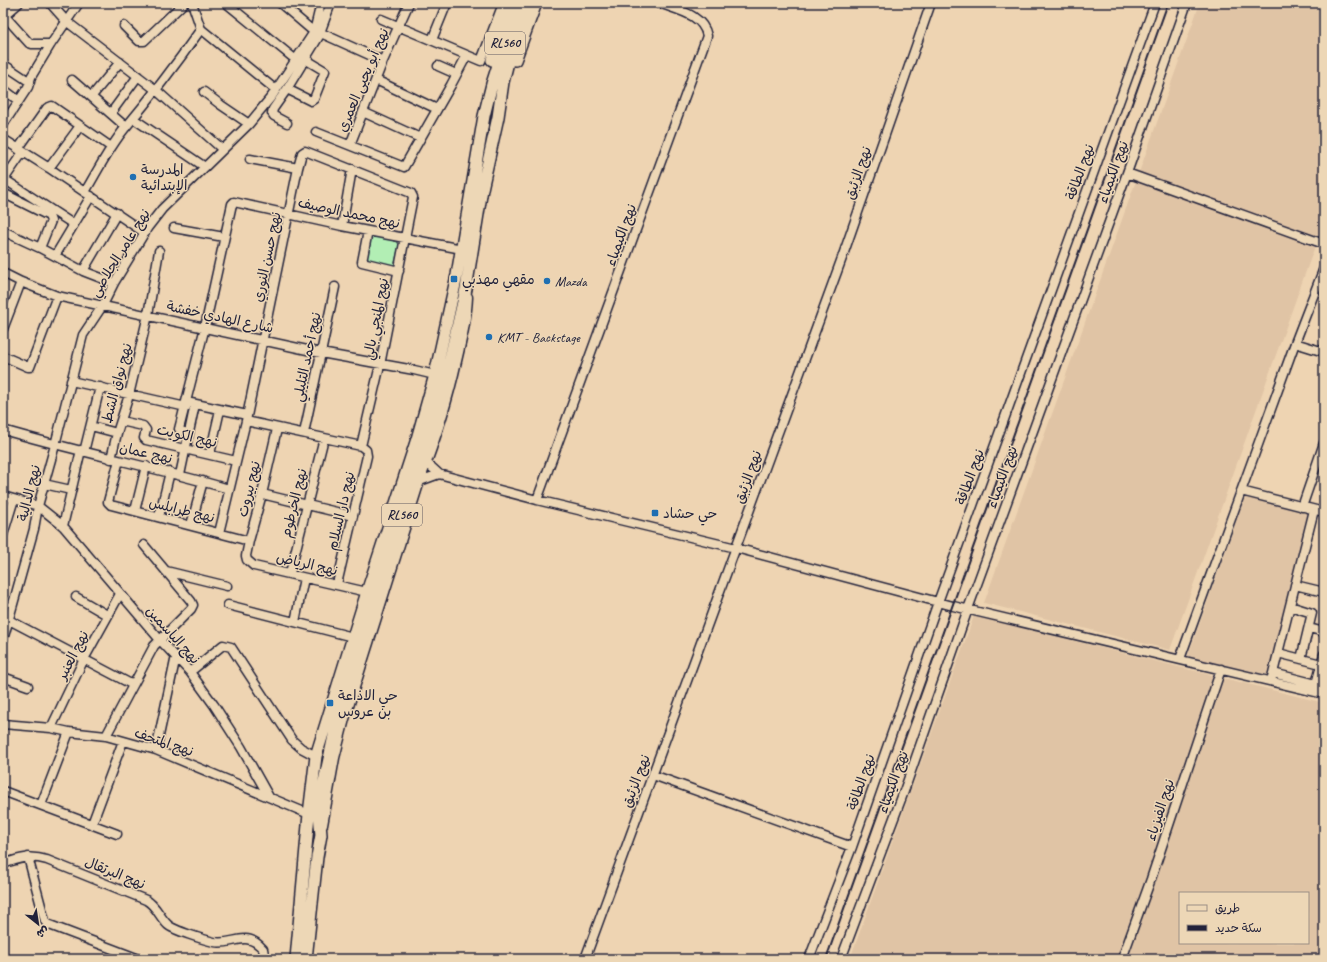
<svg xmlns="http://www.w3.org/2000/svg" width="1327" height="962" viewBox="0 0 1327 962" font-family="Caveat,'Playpen Sans Arabic',sans-serif">
  <style>
    .built { fill: #e0c4a5; fill-rule: evenodd }
    .green { fill: #b2eeb4; stroke: #6a8878 }
    .lines { fill: none; stroke-linecap: round; stroke-linejoin: round }
    .minor-casing { stroke: #22223b; stroke-width: 11 }
    .highway-casing { stroke: #22223b; stroke-width: 14 }
    .minor { stroke: #edd7b6; stroke-width: 8 }
    .highway { stroke: #edd7b6; stroke-width: 11 }
    .rail { stroke: #22223b; stroke-width: 2 }
    .poi-dot { fill: #1f6fb2; stroke: #edd7b6; stroke-width: 1.5 }
    .labels { text-anchor: middle; dominant-baseline: central; stroke-width: 3; stroke-linejoin: round; paint-order: stroke }
    .shield { fill: #edd7b6; stroke: #5f5860; stroke-width: 1 }
    .shield-label { font-size: 13px; font-weight: bold; fill: #22223b }
    .street-label { font-size: 14px; fill: #22223b; stroke: #edd7b6 }
    .poi-label { font-size: 14px; fill: #22223b; stroke: #edd7b6; text-anchor: start }
  </style>
  <rect width="100%" height="100%" fill="#eed4b2"/>
  <filter id="ink" filterUnits="userSpaceOnUse"><feTurbulence type="fractalNoise" baseFrequency=".025" numOctaves="2"/><feDisplacementMap in="SourceGraphic" scale="8" xChannelSelector="R" yChannelSelector="G"/><feConvolveMatrix kernelMatrix="1 2 1 2 8 2 1 2 1" color-interpolation-filters="sRGB"/></filter>
  <g filter="url(#ink)">
    <path class="built" d="M 1200,3 L 1294,3 L 1324,11 L 1324,221 L 1170,650 L 984,603 Z
      M 1245,497 L 1309,511 L 1268,675 L 1188,656 Z
      M 974,616 L 1324,703 L 1324,959 L 850,959 ZM 1180,893 L 1308,893 L 1308,943 L 1180,943 Z"/>
    <path class="green" d="M 371,234 L 396,240 L 399,245 L 394,266 L 367,260 L 365,257 Z"/>
    <g class="lines">
      <g class="minor-casing">
        <path id="minor" d="M 50,3 L 66,21 L 156,90 L 222,149
          M 192,3 L 201,29 L 276,90
          M 226,3 L 296,60
          M 280,3 L 314,32
          M 3,14 L 29,43 L 32,44 L 51,44
          M 3,17 L 19,3
          M 381,19 L 481,61 L 501,9
          M 124,26 L 139,41 L 144,41 L 184,3
          M 321,33 L 383,61
          M 432,40 L 447,3
          M 3,64 L 30,82
          M 438,66 L 456,74
          M 72,80 L 126,127
          M 376,80 L 437,109
          M 3,89 L 19,101
          M 287,89 L 311,101 L 314,99 L 325,71 L 305,59
          M 204,92 L 221,105 L 249,124
          M 92,96 L 120,62
          M 363,112 L 420,138
          M 111,113 L 138,76
          M 134,119 L 205,167
          M 287,123 L 274,116 L 272,113 L 273,109 L 287,89 L 318,38 L 331,3
          M 3,125 L 28,87 L 31,77 L 51,44 L 79,3
          M 316,132 L 404,167 L 451,85 L 467,55
          M 3,139 L 49,168 L 145,233
          M 350,145 L 383,61 L 409,3
          M 18,149 L 47,108 L 52,106 L 111,147
          M 250,159 L 298,168
          M 49,168 L 80,126
          M 1127,173 L 1324,244
          M 4,179 L 73,224
          M 3,181 L 23,152
          M 85,192 C 98,170 110,146 126,127 C 153,95 177,63 201,29
          M 3,193 L 49,216 L 51,221 L 40,248
          M 342,226 L 352,169
          M 174,228 L 224,237
          M 3,231 L 40,248 L 83,271 L 114,283
          M 368,231 L 362,262 L 399,271
          M 55,256 L 91,196
          M 83,271 L 117,213
          M 3,273 L 21,282 L 57,296 L 321,353 L 414,370 L 435,375
          M 3,329 L 21,282
          M 1295,343 L 1324,352
          M 3,356 L 28,367 L 30,367 L 57,296
          M 71,381 L 186,407
          M 191,403 L 247,415
          M 121,421 L 143,426 L 146,430 L 144,438 L 146,440 L 236,461
          M 246,421 L 361,446 L 366,450 L 367,456 L 337,584
          M 91,426 L 117,433
          M 277,429 L 262,494 L 249,541 L 246,556 L 247,560 L 254,566 L 367,592
          M 3,430 C 78,452 154,467 229,489
          M 188,433 L 181,431 L 179,429 L 205,327 L 232,204 L 234,202 L 342,226 L 462,249
          M 304,433 L 335,287
          M 84,452 L 100,387
          M 210,454 L 220,410
          M 111,459 L 117,433 L 129,395 L 148,315 L 159,251
          M 119,460 L 108,502 L 111,505 L 249,541
          M 427,463 L 439,474 L 537,500 L 736,548 L 953,606 L 1324,694
          M 180,475 L 195,404
          M 420,481 L 439,474
          M 44,484 L 71,490
          M 1241,491 L 1324,512
          M 262,494 L 353,516
          M 3,496 L 38,506 L 63,526 L 160,640 L 190,672 L 214,705 L 241,747 L 269,797
          M 537,500 L 707,36 C 703,14 677,10 659,3
          M 1302,507 L 1324,443
          M 135,511 L 146,466
          M 159,517 L 170,472
          M 191,525 L 203,481
          M 63,526 L 81,450
          M 219,533 L 246,421 L 298,168 L 302,153 L 305,151 L 411,193 L 413,197 L 380,365 L 361,446
          M 3,535 L 14,499
          M 166,571 L 227,586
          M 290,573 L 324,438
          M 1295,585 L 1324,592
          M 76,597 L 107,615
          M 228,605 L 353,637
          M 1290,606 L 1312,613 L 1301,659
          M 3,619 L 9,620 L 133,685
          M 295,622 L 304,578
          M 1309,628 L 1324,632
          M 3,640 L 34,529 L 38,506 L 55,445 L 83,335 L 103,305 L 114,283 L 148,227 L 162,209 L 249,124 L 272,96 L 314,32 L 321,3
          M 1278,653 L 1321,664
          M 1180,659 L 1295,343 L 1324,268
          M 190,672 L 223,645 L 231,647 L 292,740 L 301,748 L 316,756
          M 1273,673 L 1324,686
          M 3,677 L 28,686
          M 1271,681 L 1314,510
          M 1316,684 L 1324,654
          M 3,724 L 51,728 L 69,732 L 106,736 L 156,750 L 309,814
          M 51,728 L 84,659 L 120,594
          M 106,736 L 154,646 L 191,609 L 193,605 L 191,601 L 144,545
          M 156,750 L 176,656
          M 653,775 L 852,847
          M 3,791 L 117,834
          M 41,805 L 69,732
          M 92,824 L 123,741
          M 323,825 L 335,758 L 345,719 L 420,481 C 435,442 448,402 457,361 C 462,340 467,319 468,297
          M 28,857 L 45,921 L 47,924 L 139,959
          M 3,864 C 20,858 30,855 47,860 L 146,900 C 156,905 160,918 168,925 C 173,930 205,940 214,942 C 233,946 246,929 263,949 L 265,959
          M 585,959 L 842,258 L 931,3
          M 809,959 L 852,847 L 938,602 L 1155,3
          M 841,959 L 903,794 L 968,609 L 1127,173 L 1187,3
          M 1122,959 L 1151,879 L 1221,669"/>
      </g>
      <g class="highway-casing">
        <path id="highway" d="M 492,60 L 499,32 L 508,3
          M 515,60 L 536,3
          M 296,959 L 309,814 L 316,756 L 367,592 L 417,439 L 435,375 L 457,275 L 484,116 L 492,84 L 518,3
          M 306,959 L 317,857 L 321,835 L 319,813 L 324,782 L 337,722 L 445,380 L 466,289 L 482,189 L 498,117 L 503,82 L 512,46 L 527,3"/>
      </g>
      <use href="#minor" class="minor"/>
      <use href="#highway" class="highway"/>
      <path class="rail" d="M 826,959 L 1168,3"/>
    </g>
  </g>
  <g class="poi-dot">
    <circle cx="133" cy="177" r="4"/>
    <rect x="450" y="275" width="8" height="8" rx="2"/>
    <circle cx="547" cy="281" r="4"/>
    <circle cx="489" cy="337" r="4"/>
    <rect x="651" y="509" width="8" height="8" rx="2"/>
    <rect x="326" y="699" width="8" height="8" rx="2"/>
  </g>
  <g class="labels">
    <g class="shield">
      <rect x="485" y="32" width="40" height="22" rx="3"/>
      <rect x="382" y="504" width="40" height="22" rx="3"/>
    </g>
    <g class="shield-label">
      <text x="505" y="43">RL560</text>
      <text x="402" y="515">RL560</text>
    </g>
    <g class="street-label">
      <text transform="translate(363 80) rotate(-67)">نهج أبو يحيى العمري</text>
      <text transform="translate(1080 172) rotate(-70)">نهج الطاقة</text>
      <text transform="translate(1113 172) rotate(-70)">نهج الكيمياء</text>
      <text transform="translate(858 173) rotate(-71)">نهج الزئبق</text>
      <text transform="translate(349 213) rotate(12)">نهج محمد الوصيف</text>
      <text transform="translate(621 235) rotate(-70)">نهج الكيمياء</text>
      <text transform="translate(120 253) rotate(-58)">نهج عامر الجلاصي</text>
      <text transform="translate(267 257) rotate(-78)">نهج حسن النوري</text>
      <text transform="translate(220 317) rotate(12)">شارع الهادي خفشة</text>
      <text transform="translate(376 319) rotate(-79)">نهج المنجي بالي</text>
      <text transform="translate(307 357) rotate(-78)">نهج أحمد التليلي</text>
      <text transform="translate(117 383) rotate(-75)">نهج نواق الشط</text>
      <text transform="translate(187 436) rotate(13)">نهج الكويت</text>
      <text transform="translate(146 453) rotate(13)">نهج عمان</text>
      <text transform="translate(748 477) rotate(-70)">نهج الزئبق</text>
      <text transform="translate(970 477) rotate(-70)">نهج الطاقة</text>
      <text transform="translate(1002 477) rotate(-70)">نهج الكيمياء</text>
      <text transform="translate(249 489) rotate(-76)">نهج بيروت</text>
      <text transform="translate(29 493) rotate(-76)">نهج الدالية</text>
      <text transform="translate(294 503) rotate(-76)">نهج الخرطوم</text>
      <text transform="translate(182 510) rotate(14)">نهج طرابلس</text>
      <text transform="translate(341 511) rotate(-77)">نهج دار السلام</text>
      <text transform="translate(307 564) rotate(13)">نهج الرياض</text>
      <text transform="translate(173 635) rotate(48)">نهج الياسمين</text>
      <text transform="translate(73 655) rotate(-63)">نهج العنبر</text>
      <text transform="translate(164 742) rotate(19)">نهج المتحف</text>
      <text transform="translate(636 781) rotate(-69)">نهج الزئبق</text>
      <text transform="translate(861 782) rotate(-71)">نهج الطاقة</text>
      <text transform="translate(893 782) rotate(-70)">نهج الكيمياء</text>
      <text transform="translate(1160 810) rotate(-72)">نهج الفيزياء</text>
      <text transform="translate(115 873) rotate(22)">نهج البرتقال</text>
    </g>
    <g class="poi-label">
      <text x="141" y="169">المدرسة<tspan x="141" dy="16">الإبتدائية</tspan></text>
      <text x="462" y="279">مقهي مهذبي</text>
      <text x="555" y="281">Mazda</text>
      <text x="497" y="337">KMT - Backstage</text>
      <text x="663" y="513">حي حشاد</text>
      <text x="338" y="695">حي الاذاعة<tspan x="338" dy="16">بن عروس</tspan></text>
    </g>
  </g>
  <rect width="1327" height="962" fill="none" stroke="#edd7b6" stroke-width="16"/>
  <rect x="8" y="8" width="1311" height="946" fill="none" stroke="#22223b" stroke-width="1.5" filter="url(#ink)"/>
  <rect x="1179" y="892" width="130" height="52" fill="#edd7b6" stroke="#9c8f85"/>
  <rect x="1187" y="905" width="20" height="6" fill="#edd7b6" stroke="#9c8f85"/>
  <text x="1215" y="912" font-size="12" fill="#22223b">طريق</text>
  <rect x="1187" y="925" width="20" height="6" fill="#22223b" stroke="#9c8f85"/>
  <text x="1215" y="932" font-size="12" fill="#22223b">سكة حديد</text>
  <g transform="translate(38 924) rotate(150)" stroke="#edd7b6" stroke-width="3" paint-order="stroke">
  <path d="M0-3L7 15L0 10L-7 15Z" fill="#22223b"/>
  <text y="-6" font-size="11" font-weight="bold" text-anchor="middle" fill="#22223b">ش</text>
  </g>
</svg>
